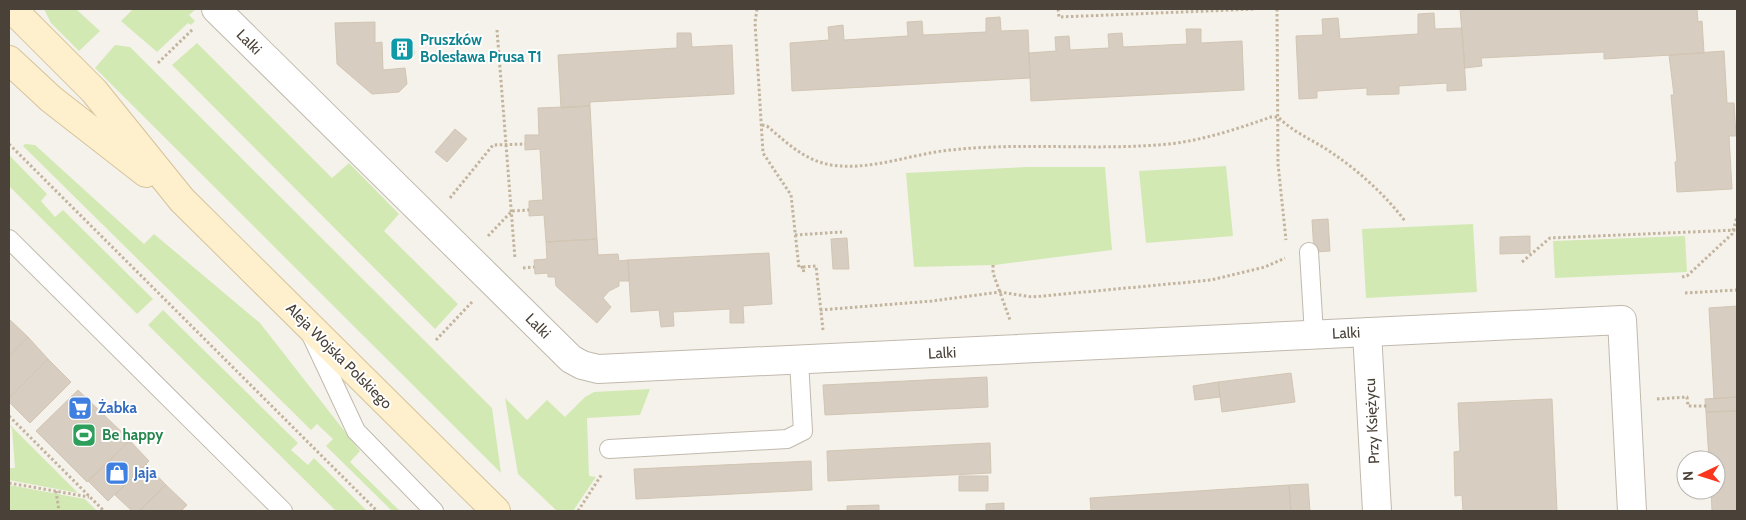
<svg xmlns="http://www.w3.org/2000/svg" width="1746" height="520" viewBox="0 0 1746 520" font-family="Cabin,sans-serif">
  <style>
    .green { fill: #d3e9b4 }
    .building { fill: #d7cdc0; stroke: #d2c5b3 }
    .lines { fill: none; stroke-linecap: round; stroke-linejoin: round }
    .lane-casing { stroke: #c1b9ad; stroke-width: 20 }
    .street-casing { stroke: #c1b9ad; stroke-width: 30 }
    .secondary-casing { stroke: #d5c39a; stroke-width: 30 }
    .path { stroke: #c3b49e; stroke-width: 3; stroke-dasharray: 2.5 2.5; stroke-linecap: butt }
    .lane { stroke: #fff; stroke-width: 18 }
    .street { stroke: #fff; stroke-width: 28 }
    .secondary { stroke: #fef0cc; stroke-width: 28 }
    .labels { text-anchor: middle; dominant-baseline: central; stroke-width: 4; stroke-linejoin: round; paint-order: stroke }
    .culture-label { font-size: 15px; font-weight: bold; fill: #0d838f; stroke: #fff; text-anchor: start }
    .street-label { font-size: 15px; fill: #4a4238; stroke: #fff }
    .shop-label { font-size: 15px; font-weight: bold; fill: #366cbe; stroke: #fff; text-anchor: start }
    .leisure-label { font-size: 15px; font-weight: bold; fill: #27864d; stroke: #fff; text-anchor: start }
  </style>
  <rect width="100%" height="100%" fill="#f5f2eb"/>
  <path class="green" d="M 44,9 L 76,9 L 100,31 L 79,51 L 51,23 Z
    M 133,9 L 196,9 L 189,15 L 195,21 L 191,25 L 188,23 L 157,52 L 121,21 Z
    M 197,43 L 332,178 L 349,163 L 399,214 L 384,231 L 458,304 L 435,329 L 172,65 Z
    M 115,45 L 130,47 L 492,408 L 501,473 L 95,68 Z
    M 25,144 L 35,145 L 144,244 L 154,234 L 260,323 L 360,451 L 350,462 L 400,511 L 392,511 L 326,446 L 333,439 L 317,424 L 311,430 L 23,146 Z
    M 9,155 L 47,194 L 41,201 L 55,217 L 63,210 L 153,299 L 137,314 L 9,186 Z
    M 1226,166 L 1233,236 L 1146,243 L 1139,171 Z
    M 1027,167 L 1105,167 L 1112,250 L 995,265 L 914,267 L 906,173 Z
    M 1473,224 L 1477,292 L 1366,298 L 1362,229 Z
    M 1685,236 L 1687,272 L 1555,278 L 1553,241 Z
    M 163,310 L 298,443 L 291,450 L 308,465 L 314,458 L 367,511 L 336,511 L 148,325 Z
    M 650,389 L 640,415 L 587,418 L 589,476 L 596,477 L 573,511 L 557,511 L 518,474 L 505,398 L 527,420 L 547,400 L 565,417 L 585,397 L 594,392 Z
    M 9,424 L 78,493 L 9,480 L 9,468 L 15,468 L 12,429 Z
    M 9,485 L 85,499 L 97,511 L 9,511 Z"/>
  <path class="building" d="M 1460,9 L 1697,9 L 1698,22 L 1702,21 L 1704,53 L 1604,59 L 1604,52 L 1481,58 L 1482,66 L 1465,68 Z
    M 1434,13 L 1435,29 L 1462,28 L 1466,90 L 1447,91 L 1447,83 L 1399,86 L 1399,94 L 1367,95 L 1367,88 L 1317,91 L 1317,98 L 1299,99 L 1296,36 L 1323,35 L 1322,19 L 1338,18 L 1340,39 L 1418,34 L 1418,14 Z
    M 1000,17 L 1001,31 L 1028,30 L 1030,78 L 792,91 L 790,43 L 829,40 L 828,27 L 843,25 L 844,40 L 908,36 L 907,22 L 922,21 L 923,35 L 986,32 L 986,18 Z
    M 375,22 L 375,43 L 382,42 L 383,70 L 405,68 L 407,84 L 399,92 L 372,94 L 337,64 L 335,23 Z
    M 1186,29 L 1201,29 L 1201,43 L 1242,41 L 1244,90 L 1031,101 L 1029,53 L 1056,51 L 1055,37 L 1069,36 L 1070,50 L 1109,48 L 1108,34 L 1122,33 L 1123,47 L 1187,44 Z
    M 677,33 L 691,33 L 692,47 L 732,45 L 734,94 L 590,102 L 590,106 L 561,108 L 558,55 L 677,48 Z
    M 413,42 L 414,54 L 392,55 L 391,43 Z
    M 1724,51 L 1727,103 L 1734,103 L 1736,136 L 1729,136 L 1732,189 L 1677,192 L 1675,162 L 1677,161 L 1671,95 L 1674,95 L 1669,55 Z
    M 590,106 L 597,239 L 546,242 L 544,215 L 529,216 L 529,201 L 543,200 L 540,149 L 525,150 L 525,135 L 539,135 L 538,108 Z
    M 455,129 L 467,139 L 447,162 L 435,152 Z
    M 1328,219 L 1330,251 L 1314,252 L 1312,220 Z
    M 1530,236 L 1530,253 L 1500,254 L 1500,237 Z
    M 847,238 L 849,269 L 833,269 L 831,239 Z
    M 597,239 L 598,255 L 618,254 L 619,261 L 628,260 L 629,281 L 619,281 L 619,286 L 609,291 L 603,298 L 611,307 L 597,323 L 556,286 L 555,277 L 548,277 L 548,273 L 535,274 L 534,260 L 547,259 L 546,242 Z
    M 769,253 L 772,304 L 743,306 L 744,323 L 730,323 L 730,309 L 673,312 L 674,326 L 661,327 L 659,310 L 631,312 L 628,260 Z
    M 1737,306 L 1737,397 L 1714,399 L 1709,308 Z
    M 9,319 L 28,337 L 9,356 Z
    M 28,337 L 48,359 L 9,398 L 9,356 Z
    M 48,359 L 71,382 L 30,423 L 9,402 L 9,398 Z
    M 1291,373 L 1295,402 L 1222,412 L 1218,382 Z
    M 987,377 L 988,407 L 825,415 L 823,385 Z
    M 1218,382 L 1220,397 L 1195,400 L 1193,386 Z
    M 78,390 L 130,440 L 87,482 L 36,431 Z
    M 1737,397 L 1737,411 L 1706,412 L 1705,399 Z
    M 1552,399 L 1557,511 L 1463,511 L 1462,495 L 1455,496 L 1454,452 L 1460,451 L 1458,403 Z
    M 1737,411 L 1737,511 L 1712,511 L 1711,490 L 1716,490 L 1716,460 L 1709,460 L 1706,412 Z
    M 130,441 L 149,461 L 108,501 L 88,481 Z
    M 990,443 L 991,473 L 828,481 L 827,451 Z
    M 811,461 L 812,490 L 636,499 L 634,469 Z
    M 146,464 L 166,485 L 139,511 L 132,511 L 115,495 Z
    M 959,476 L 988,476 L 988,491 L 959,491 Z
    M 1308,484 L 1310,511 L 1291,511 L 1289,485 Z
    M 166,485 L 187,505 L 181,511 L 139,511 Z
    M 1289,485 L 1291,511 L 1091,511 L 1090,498 Z
    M 1004,503 L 1004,511 L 986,511 L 986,504 Z
    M 879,505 L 879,511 L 847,511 L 847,506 Z"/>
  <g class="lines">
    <g class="lane-casing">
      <path id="lane" d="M 9,239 L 283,511
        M 1309,252 L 1314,334
        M 312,337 L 356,431 L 434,511
        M 609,449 L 787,439 L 803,431 L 799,361"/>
    </g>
    <g class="street-casing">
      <path id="street" d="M 216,9 L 571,359 L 582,365 L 598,369 C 939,355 1280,334 1622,320 L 1632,511
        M 1367,332 L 1377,511"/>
    </g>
    <g class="secondary-casing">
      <path id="secondary" d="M 12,9 L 94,91 L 182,200 L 496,511
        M 9,60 L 51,99 L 146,173"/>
    </g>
    <path class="path" d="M 757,9 L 755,22 L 763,153 L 791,195 L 799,268 L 803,267 L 804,274
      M 1058,9 L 1059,17 L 1256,9
      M 1277,9 L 1278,164 L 1286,240
      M 497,30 L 515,259
      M 158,63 L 193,29
      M 762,125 L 767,126 C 787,143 804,160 831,165 C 871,171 911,154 950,150 C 1023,142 1096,151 1169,144 C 1204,140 1237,129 1271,117 L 1278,117 C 1295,134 1316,141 1335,155 C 1360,172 1387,197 1405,221
      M 9,144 L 377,511
      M 450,198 L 493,145 L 525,144
      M 795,235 L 842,232
      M 488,236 L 512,211 L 529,210
      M 1522,262 L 1550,238 L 1737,230
      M 993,265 L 993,273 L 1010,320
      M 803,267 L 816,266 L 823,330
      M 523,268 L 534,267
      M 1682,277 L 1687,276 L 1732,234 L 1737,217
      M 1685,293 L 1737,290
      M 820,310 L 932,301 L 1000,292 L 1032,297 L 1211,280 L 1265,267 L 1285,258
      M 436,340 L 472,302
      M 1657,399 L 1687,397 L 1688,406 L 1707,406
      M 9,416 L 104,511
      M 9,483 L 89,497
      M 56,491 L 59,511
      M 578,511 L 602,474"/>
    <use href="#lane" class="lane"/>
    <use href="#street" class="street"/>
    <use href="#secondary" class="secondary"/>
  </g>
  <defs>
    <g id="building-square" transform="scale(1.25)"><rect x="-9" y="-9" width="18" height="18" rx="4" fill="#0f9aa8" stroke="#fff"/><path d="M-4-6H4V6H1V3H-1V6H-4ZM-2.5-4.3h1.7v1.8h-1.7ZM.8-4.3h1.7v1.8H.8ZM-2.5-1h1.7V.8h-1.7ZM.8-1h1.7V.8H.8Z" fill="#fff"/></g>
    <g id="supermarket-square" transform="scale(1.25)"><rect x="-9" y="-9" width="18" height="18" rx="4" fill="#3f7fe0" stroke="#fff"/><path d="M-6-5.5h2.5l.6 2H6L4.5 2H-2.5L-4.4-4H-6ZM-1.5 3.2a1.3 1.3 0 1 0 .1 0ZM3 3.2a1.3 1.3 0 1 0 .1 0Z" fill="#fff"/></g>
    <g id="stadium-square" transform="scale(1.25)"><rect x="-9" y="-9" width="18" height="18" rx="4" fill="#2e9e5b" stroke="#fff"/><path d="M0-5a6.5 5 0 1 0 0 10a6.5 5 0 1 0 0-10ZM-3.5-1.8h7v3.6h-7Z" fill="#fff"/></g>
    <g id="shop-square" transform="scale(1.25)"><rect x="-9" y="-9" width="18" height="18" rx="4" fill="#3f7fe0" stroke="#fff"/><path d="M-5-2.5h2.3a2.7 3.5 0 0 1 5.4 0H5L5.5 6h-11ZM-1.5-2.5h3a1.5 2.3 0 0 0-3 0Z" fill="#fff"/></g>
  </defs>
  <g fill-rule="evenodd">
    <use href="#building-square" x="402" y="49"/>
    <use href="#supermarket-square" x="80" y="408"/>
    <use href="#stadium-square" x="84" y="435"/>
    <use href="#shop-square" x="117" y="473"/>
  </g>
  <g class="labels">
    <g class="culture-label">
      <text x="420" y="40">Pruszków<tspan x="420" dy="17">Bolesława Prusa T1</tspan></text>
    </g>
    <g class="street-label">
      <text transform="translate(249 42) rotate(45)">Lalki</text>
      <text transform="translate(538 326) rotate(45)">Lalki</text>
      <text transform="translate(1346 333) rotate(-3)">Lalki</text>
      <text transform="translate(942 353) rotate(-3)">Lalki</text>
      <text transform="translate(339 356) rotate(45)">Aleja Wojska Polskiego</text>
      <text transform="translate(1372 421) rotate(-93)">Przy Księżycu</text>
    </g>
    <g class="shop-label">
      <text x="98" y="408">Żabka</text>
      <text x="134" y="473">Jaja</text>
    </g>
    <g class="leisure-label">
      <text x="102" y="435">Be happy</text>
    </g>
  </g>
  <rect width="1746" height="520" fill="none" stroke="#4a4238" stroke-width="20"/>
  <g transform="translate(1701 475) rotate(266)"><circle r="24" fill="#ffffff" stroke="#b7b3af"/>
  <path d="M0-4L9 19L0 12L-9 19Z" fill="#f9361e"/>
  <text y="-8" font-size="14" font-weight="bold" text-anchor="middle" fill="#4a4238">N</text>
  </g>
</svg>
